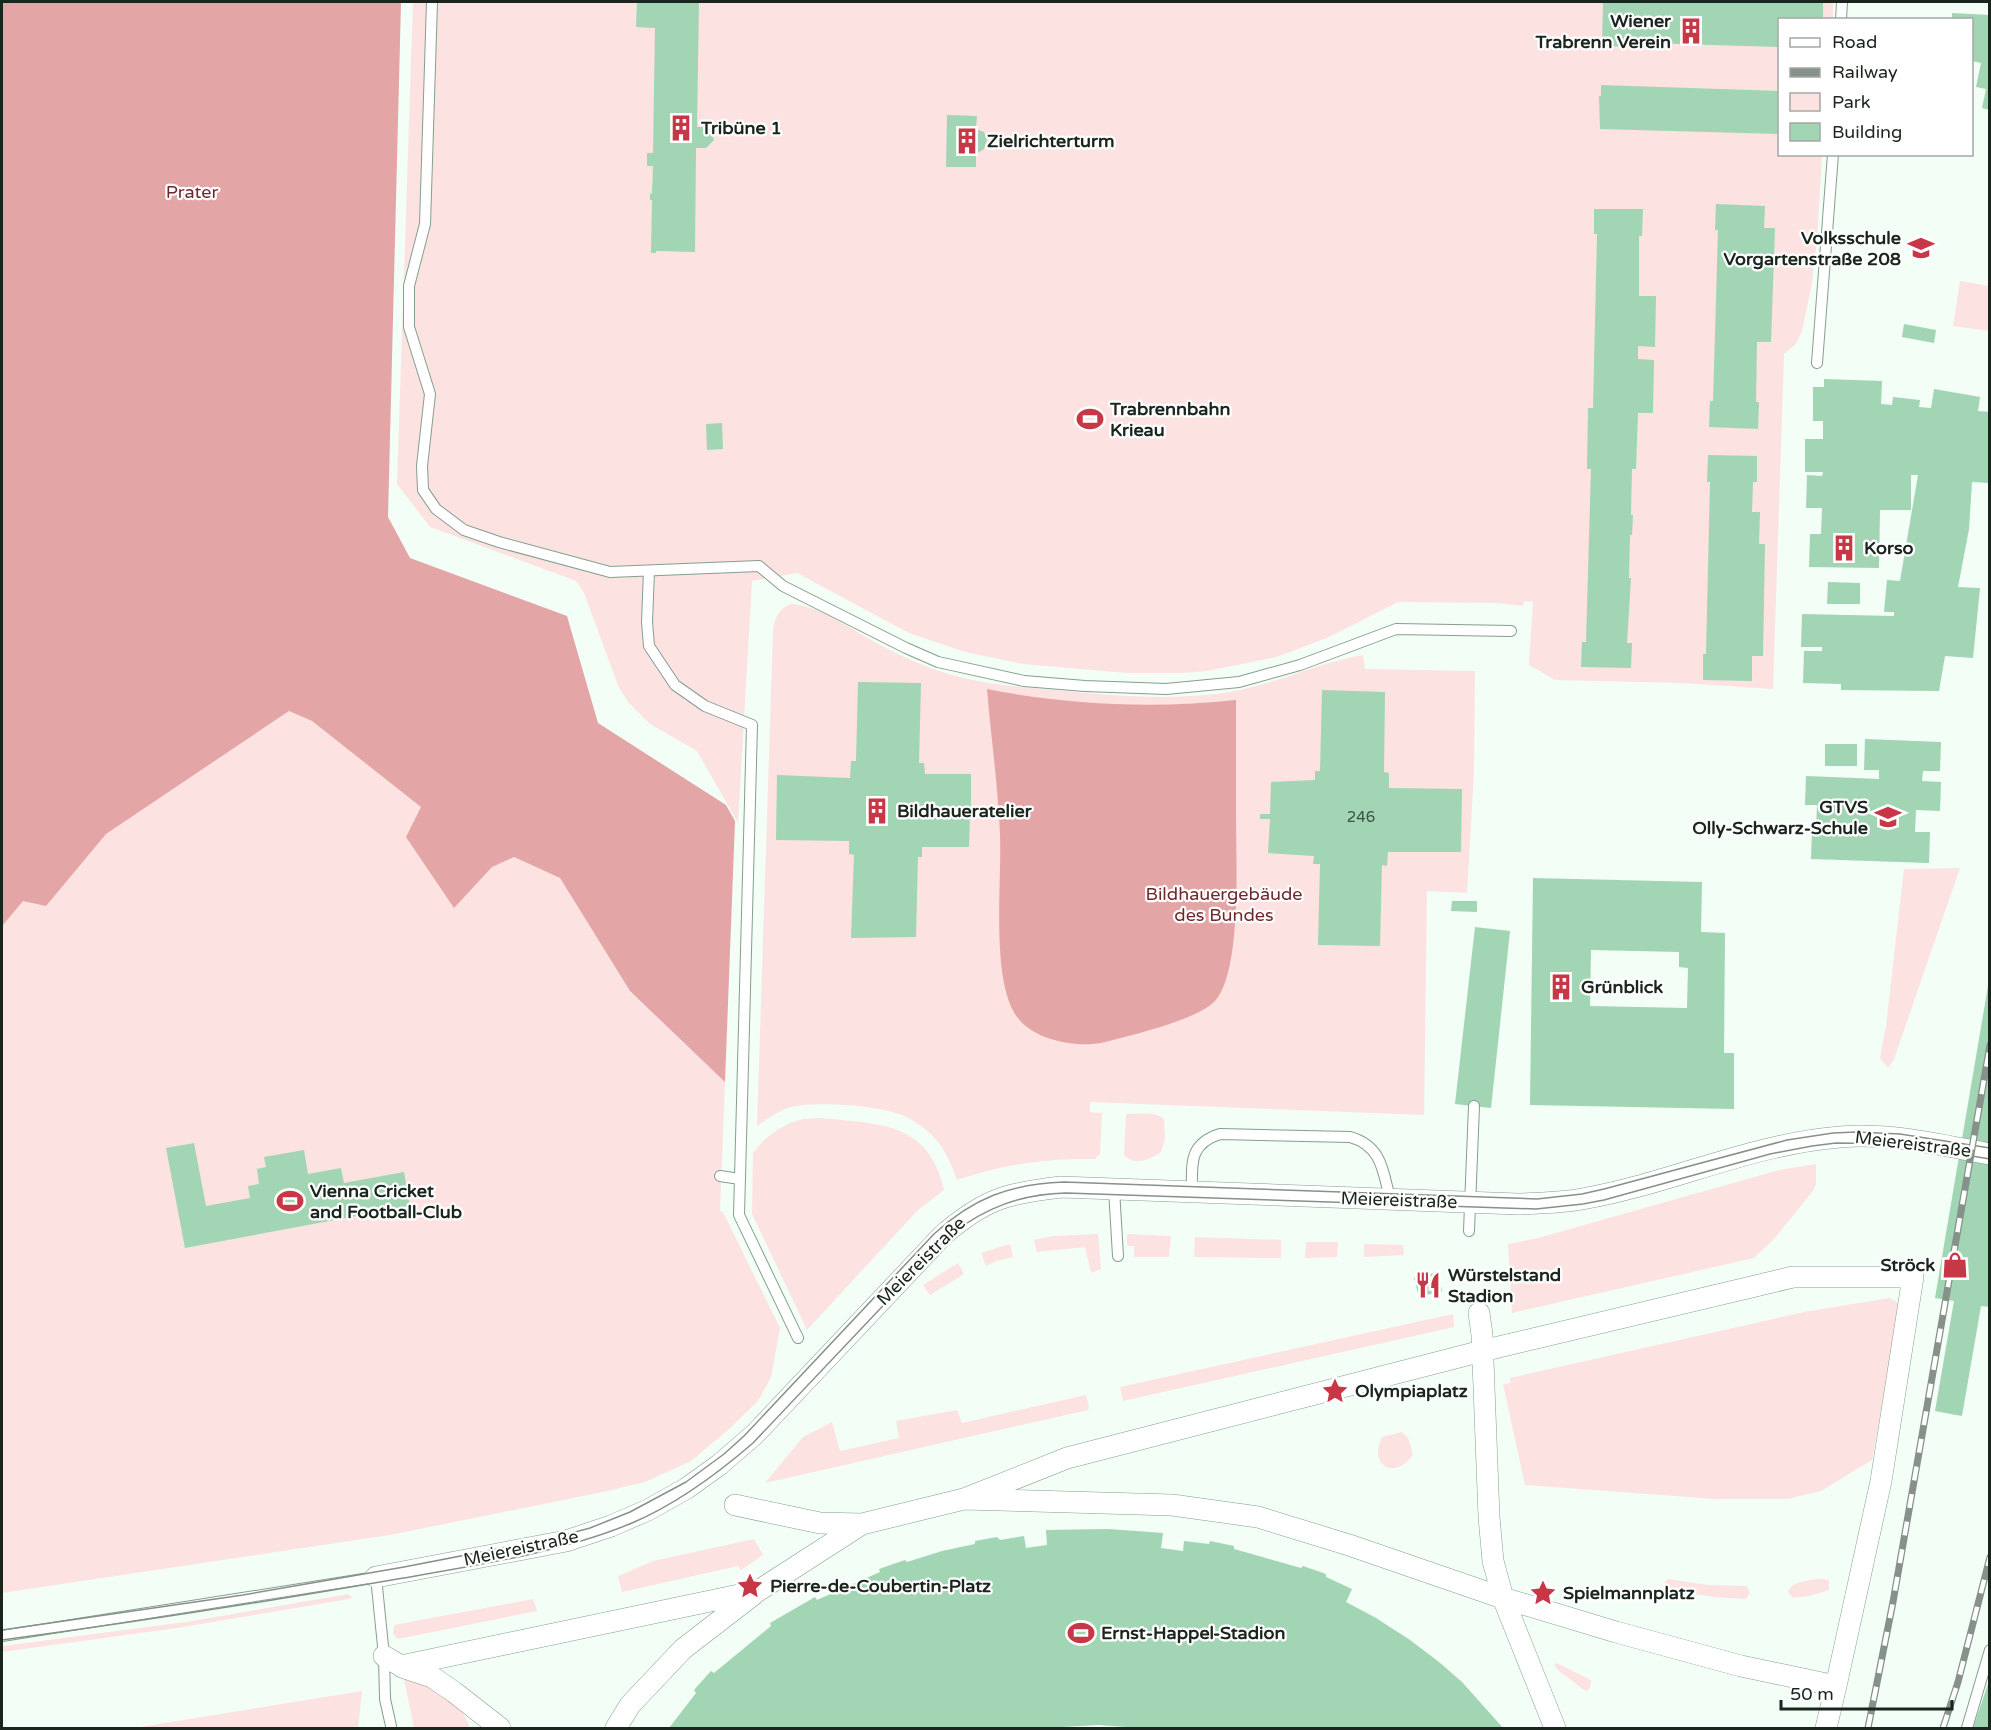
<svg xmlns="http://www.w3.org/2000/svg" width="1991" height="1730" viewBox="0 0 1991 1730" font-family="'Varela Round',sans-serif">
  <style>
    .green { fill: #fce2e1 }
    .forest { fill: #e3a5a5 }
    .building { fill: #a1d5b3; fill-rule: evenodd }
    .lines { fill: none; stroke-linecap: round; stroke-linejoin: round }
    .lane-casing { stroke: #849f8d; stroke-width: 12 }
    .street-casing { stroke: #849f8d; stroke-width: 22 }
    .lane { stroke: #fff; stroke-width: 10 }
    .street { stroke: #fff; stroke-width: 21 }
    .tram { stroke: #859189; stroke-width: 1.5 }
    .rail-casing { stroke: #859189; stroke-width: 7 }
    .rail { stroke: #fff; stroke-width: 4.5; stroke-dasharray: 14; stroke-linecap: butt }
    .labels { text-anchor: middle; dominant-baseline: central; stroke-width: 4.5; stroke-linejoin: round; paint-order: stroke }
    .number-label { font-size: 15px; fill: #3c5143 }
    .poi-label { font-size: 18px; font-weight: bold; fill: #1a251e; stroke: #fff; text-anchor: start }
    .park-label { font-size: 18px; fill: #70272c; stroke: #fff }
    .street-label { font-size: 18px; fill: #1a251e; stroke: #fff }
  </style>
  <rect width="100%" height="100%" fill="#f2fef6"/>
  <path class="green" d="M 2,2 L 107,833 L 289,711 L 312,721 L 444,825 L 560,878 L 630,991 L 725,1082 L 720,1211 L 723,1212 L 780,1328 L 771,1377 L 758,1401 L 729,1429 L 691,1461 L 645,1482 L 603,1492 L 390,1535 L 2,1593 Z
    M 413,2 L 1833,2 L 1833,19 L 1780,20 L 1780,154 L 1822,155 L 1817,238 L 1812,283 L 1802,331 L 1796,344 L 1784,354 L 1773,689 L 1681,683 L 1555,680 L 1529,665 L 1533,602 L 1524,601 L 1523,606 L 1496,603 L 1398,602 L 1329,637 L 1277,657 L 1207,671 L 1183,673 L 1127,673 L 1023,664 L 965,652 L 909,633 L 797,573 L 752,581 L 738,823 L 697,751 L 650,724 L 629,703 L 619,688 L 584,593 L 576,581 L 430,527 L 397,484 Z
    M 1960,281 L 1989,286 L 1989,331 L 1953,326 Z
    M 790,604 C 820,604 860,636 888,649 C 911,661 935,671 960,677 C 990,685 1023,687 1055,690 C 1116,696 1179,702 1241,690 C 1282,681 1321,662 1363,655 L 1365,669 L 1475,671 L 1474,772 L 1467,893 L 1427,891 L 1424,1115 L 1090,1102 L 1090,1112 L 1102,1113 L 1100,1154 L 1095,1159 C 1045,1158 1005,1164 957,1180 C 950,1161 943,1143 926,1130 C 918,1123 908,1117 899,1114 C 873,1105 810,1100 785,1109 C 775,1113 766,1120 757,1126 L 773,633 C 774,619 777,611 790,604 Z
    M 1960,868 L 1894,1059 L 1888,1068 L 1880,1058 L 1886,1026 L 1904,869 Z
    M 1126,1114 C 1138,1114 1155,1111 1164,1119 L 1165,1138 L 1161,1152 C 1151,1160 1133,1166 1124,1155 Z
    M 821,1118 C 878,1124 929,1121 944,1190 L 917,1211 L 807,1330 L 752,1214 L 753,1153 L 764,1140 L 777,1130 L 790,1123 L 803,1119 Z
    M 1816,1164 L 1816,1184 L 1813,1191 L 1773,1240 L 1754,1258 L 1512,1313 L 1508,1244 L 1538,1238 L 1779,1170 Z
    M 1098,1234 L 1101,1269 L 1091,1273 L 1085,1247 L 1037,1252 L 1034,1240 L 1053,1236 Z
    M 1127,1234 L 1171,1236 L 1169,1257 L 1134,1257 L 1134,1246 L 1127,1246 Z
    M 1195,1237 L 1281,1240 L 1281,1258 L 1194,1257 Z
    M 1306,1242 L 1338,1242 L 1337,1257 L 1305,1258 Z
    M 1010,1244 L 1013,1257 L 997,1261 L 986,1266 L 981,1253 Z
    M 1364,1244 L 1403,1245 L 1404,1255 L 1364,1257 Z
    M 958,1263 L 964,1274 L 930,1295 L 923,1285 Z
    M 1890,1298 L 1898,1303 L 1899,1309 L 1872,1460 L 1821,1491 L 1788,1499 L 1716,1499 L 1525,1485 L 1503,1384 L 1510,1383 L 1510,1378 L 1804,1312 Z
    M 1453,1314 L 1454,1327 L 1123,1401 L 1120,1387 Z
    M 1086,1395 L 1089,1407 L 1088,1410 L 765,1483 L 803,1437 L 832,1422 L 840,1451 L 899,1438 L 896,1421 L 957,1410 L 962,1423 Z
    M 1402,1432 L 1408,1438 L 1413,1454 C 1398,1480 1367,1468 1382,1437 Z
    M 754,1539 L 763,1555 L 741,1570 L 738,1566 L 622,1592 L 618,1576 L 653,1561 Z
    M 1668,1579 L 1708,1585 L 1747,1586 L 1750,1593 L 1746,1599 L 1714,1597 L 1667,1590 L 1665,1582 Z
    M 1815,1579 L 1826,1579 L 1829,1581 L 1829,1590 L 1809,1596 L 1793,1598 L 1788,1592 C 1792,1581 1805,1582 1815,1579 Z
    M 348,1594 L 352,1597 L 349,1599 L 177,1628 L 2,1652 L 2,1646 L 186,1622 Z
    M 533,1599 L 537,1611 L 398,1639 L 393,1634 L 394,1625 Z
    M 1557,1663 L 1591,1680 L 1590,1688 L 1587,1691 L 1584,1690 L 1559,1671 L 1554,1665 Z
    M 410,1677 C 435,1681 463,1704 470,1728 L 414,1728 L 404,1679 Z
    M 362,1691 L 358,1728 L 134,1728 Z"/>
  <path class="forest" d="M 2,2 L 401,2 L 388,517 L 410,558 L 567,616 L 598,723 L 726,805 L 735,821 L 725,1082 L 630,991 L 560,878 L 514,857 L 492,867 L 454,908 L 406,837 L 421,807 L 312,721 L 289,711 L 106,834 L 46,906 L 23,901 L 2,926 Z
    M 987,689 C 1066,705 1155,709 1236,700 C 1236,739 1236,779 1236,818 C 1236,859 1242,971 1215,1001 C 1197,1020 1132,1035 1105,1042 C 1077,1049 1031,1040 1015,1014 C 991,975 1002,881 1000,834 C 998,786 991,737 987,689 Z"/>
  <path class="building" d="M 637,2 L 699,2 L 697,127 L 706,127 L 710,129 L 714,140 L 706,148 L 696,148 L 695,252 L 656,251 L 656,253 L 651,253 L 652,200 L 650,200 L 650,193 L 652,194 L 653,166 L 647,166 L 647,153 L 653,153 L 655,28 L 636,27 Z
    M 1603,2 L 1823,2 L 1823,20 L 1780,20 L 1780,47 L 1645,43 L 1645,47 L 1602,46 Z
    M 1952,13 L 1990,15 L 1990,110 L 1982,108 L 1986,89 L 1976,87 L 1981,63 L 1972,61 L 1972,20 L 1952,20 Z
    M 1601,85 L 1780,91 L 1780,134 L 1600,129 L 1599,96 L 1601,96 Z
    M 947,115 L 977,116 L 976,129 L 984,132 L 987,140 L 984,149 L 976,154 L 976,167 L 946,167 Z
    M 1716,204 L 1765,206 L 1764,228 L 1775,228 L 1771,342 L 1757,342 L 1756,402 L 1759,402 L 1758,429 L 1709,427 L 1710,401 L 1713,401 L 1718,230 L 1715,230 Z
    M 1594,209 L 1643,209 L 1642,236 L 1639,236 L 1639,296 L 1656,296 L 1655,347 L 1638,346 L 1638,359 L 1654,360 L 1653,413 L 1638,413 L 1636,469 L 1632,469 L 1631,515 L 1633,515 L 1632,535 L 1630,535 L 1629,578 L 1631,578 L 1627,643 L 1632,643 L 1631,668 L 1581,667 L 1582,642 L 1586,642 L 1591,469 L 1587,469 L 1588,408 L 1593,408 L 1597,234 L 1594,234 Z
    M 1904,324 L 1936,330 L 1934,343 L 1902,337 Z
    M 1824,379 L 1882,381 L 1881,404 L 1892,405 L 1893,397 L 1920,400 L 1919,407 L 1931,408 L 1934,389 L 1980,397 L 1978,411 L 1990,412 L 1990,483 L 1972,482 L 1969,529 L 1958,587 L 1980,588 L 1973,658 L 1945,656 L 1939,691 L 1841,690 L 1841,684 L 1803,683 L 1804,651 L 1822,651 L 1822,647 L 1801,647 L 1802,614 L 1894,616 L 1894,612 L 1884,612 L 1887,580 L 1900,581 L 1918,475 L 1911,475 L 1911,510 L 1880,510 L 1879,568 L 1809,567 L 1810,534 L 1821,534 L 1822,508 L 1806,508 L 1807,475 L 1822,476 L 1823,472 L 1805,472 L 1805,439 L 1823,439 L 1823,421 L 1813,421 L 1813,387 L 1824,387 Z
    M 722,423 L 723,449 L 707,450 L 706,424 Z
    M 1708,455 L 1757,456 L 1757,482 L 1753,482 L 1752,512 L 1760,512 L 1759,544 L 1765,544 L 1763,656 L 1752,656 L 1752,681 L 1703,680 L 1703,654 L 1706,654 L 1710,482 L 1707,482 Z
    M 1828,582 L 1860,583 L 1860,604 L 1827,604 Z
    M 858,682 L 921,683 L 919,763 L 924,763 L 925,774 L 971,774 L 971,808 L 978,808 L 978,815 L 970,815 L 969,847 L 922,847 L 922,857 L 918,857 L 916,937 L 851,938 L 854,855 L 849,854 L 849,841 L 776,840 L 777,775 L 850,778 L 851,761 L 856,761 Z
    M 1322,690 L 1385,692 L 1384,772 L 1389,773 L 1389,788 L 1462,789 L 1461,852 L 1388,852 L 1387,866 L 1382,865 L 1380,946 L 1318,945 L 1320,864 L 1313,864 L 1314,856 L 1268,853 L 1270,819 L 1260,819 L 1260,814 L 1270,814 L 1271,782 L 1315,780 L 1315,771 L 1320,771 Z
    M 1865,739 L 1941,742 L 1940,771 L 1923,771 L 1922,781 L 1941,782 L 1940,811 L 1916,810 L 1915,832 L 1930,832 L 1929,863 L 1811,859 L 1812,830 L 1816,830 L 1817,805 L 1805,805 L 1806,776 L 1879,779 L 1879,770 L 1864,770 Z
    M 1825,744 L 1857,744 L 1857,766 L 1825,766 Z
    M 1533,878 L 1702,882 L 1701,932 L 1725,933 L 1724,1053 L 1734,1053 L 1734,1109 L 1530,1105 ZM 1591,950 L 1679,952 L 1679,967 L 1688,968 L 1687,1008 L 1590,1006 Z
    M 1452,901 L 1477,901 L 1477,912 L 1451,911 Z
    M 1475,927 L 1510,931 L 1491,1108 L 1455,1104 Z
    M 1988,986 L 1990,1307 L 1981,1306 L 1962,1416 L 1935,1411 L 1954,1301 L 1935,1298 Z
    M 194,1143 L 206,1206 L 250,1198 L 248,1186 L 259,1184 L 257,1169 L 266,1167 L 264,1157 L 304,1150 L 308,1174 L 341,1168 L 344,1183 L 404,1172 L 410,1206 L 185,1248 L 166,1148 Z
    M 1438,1272 L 1442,1291 L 1419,1297 L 1414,1278 Z
    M 1108,1529 L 1163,1533 L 1161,1548 L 1183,1551 L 1184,1541 L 1209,1544 L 1210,1541 L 1234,1546 L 1234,1549 L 1301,1568 L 1303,1566 L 1326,1574 L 1326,1577 L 1352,1589 L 1346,1602 L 1376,1618 L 1410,1640 L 1439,1662 L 1462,1682 L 1503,1728 L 1141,1728 L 1098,1725 L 1045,1728 L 669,1728 L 696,1693 L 694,1690 L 711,1671 L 714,1673 L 771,1626 L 770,1623 L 815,1597 L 817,1600 L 880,1572 L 879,1569 L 905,1560 L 907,1562 L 942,1551 L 975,1544 L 975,1541 L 997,1537 L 1000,1540 L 1024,1536 L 1026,1548 L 1047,1545 L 1046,1530 Z
    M 1989,1681 L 1990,1728 L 1973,1728 Z"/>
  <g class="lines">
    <g class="lane-casing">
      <path id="lane" d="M 432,2 L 425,224 L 409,286 L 409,327 L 430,394 L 422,466 L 423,490 L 436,509 L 464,530 L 499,542 L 610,572 L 759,566 L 783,586 L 906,648 L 938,662 L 1024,681 L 1085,686 L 1166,689 L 1239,682 L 1300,665 L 1396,629 L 1511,631
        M 1841,20 L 1842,2
        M 1817,363 L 1833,154
        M 649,571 L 647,622 L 649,646 L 675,685 L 705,706 L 752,725 L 739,1215 L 798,1338
        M 720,1176 L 740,1179
        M 1114,1189 L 1118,1256
        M 1192,1193 C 1192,1165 1188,1144 1220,1134 L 1350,1137 C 1382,1146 1383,1171 1390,1199
        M 1469,1231 L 1474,1106
        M 2,1636 L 376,1577 L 384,1656 L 385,1699 L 391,1726
        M 1967,1728 L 1990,1650"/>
    </g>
    <g class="street-casing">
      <path id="street" d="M 1479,1313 L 1482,1335 L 1489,1517 L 1493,1561 L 1503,1598 L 1555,1728
        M 735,1505 L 820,1523 L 862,1524 L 964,1499 L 1172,1505 L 1258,1517 L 1349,1545 L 1503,1598 L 1616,1632 L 1741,1666 L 1836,1686 L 1881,1481 L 1913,1277 L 1793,1277 L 1482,1351 L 1067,1458 L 964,1499
        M 376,1577 L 566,1541 L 611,1526 L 648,1510 L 687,1488 L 719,1465 L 755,1434 L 943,1235 C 985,1199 1007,1193 1061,1187 L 1518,1204 C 1539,1203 1561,1203 1582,1199 C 1669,1184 1751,1144 1840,1137 C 1889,1132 1941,1145 1990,1154
        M 384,1656 L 401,1666 L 758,1591 L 862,1524
        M 402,1667 L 432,1677 L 454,1692 L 500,1728
        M 616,1728 L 630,1705 L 683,1649 L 753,1595
        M 1826,1728 L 1836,1686"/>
    </g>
    <use href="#lane" class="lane"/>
    <use href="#street" class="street"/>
    <path class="tram" d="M 2,1630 L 243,1595 L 404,1567 L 553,1538 L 590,1528 L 630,1512 L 686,1482 L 724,1454 L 744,1436 L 934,1234 C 973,1198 1010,1184 1064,1182 L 1537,1199 L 1582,1194 L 1604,1189 L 1787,1140 L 1833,1133 L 1856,1132 L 1900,1134 L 1990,1148
      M 2,1640 C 130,1623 258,1603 386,1581 C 466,1567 558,1554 632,1523 C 677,1504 716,1475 753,1443 L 950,1235 C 986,1207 1022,1194 1066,1193 L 1536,1209 L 1583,1204 L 1604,1200 L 1770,1154 L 1812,1146 L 1836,1143 L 1898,1144 L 1990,1159"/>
    <g class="rail-casing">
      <path id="rail" d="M 1868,1728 L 1893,1602 L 1990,1045
        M 1943,1728 L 1958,1682 L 1990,1557"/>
    </g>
    <use href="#rail" class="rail"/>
  </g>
  <defs>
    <g id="building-bare" transform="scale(2.07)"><path d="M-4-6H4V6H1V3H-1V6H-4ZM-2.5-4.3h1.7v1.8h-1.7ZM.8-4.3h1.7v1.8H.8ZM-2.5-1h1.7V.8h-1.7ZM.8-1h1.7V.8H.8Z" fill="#c73746" stroke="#fff" stroke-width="2.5" paint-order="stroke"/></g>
    <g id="school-bare" transform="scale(2.07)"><path d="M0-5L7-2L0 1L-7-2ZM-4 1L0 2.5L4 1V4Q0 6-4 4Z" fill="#c73746" stroke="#fff" stroke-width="2.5" paint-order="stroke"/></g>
    <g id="stadium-bare" transform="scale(2.07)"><path d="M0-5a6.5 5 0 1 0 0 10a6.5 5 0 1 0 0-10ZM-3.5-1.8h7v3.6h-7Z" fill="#c73746" stroke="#fff" stroke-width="2.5" paint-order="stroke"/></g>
    <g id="shop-bare" transform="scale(2.07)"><path d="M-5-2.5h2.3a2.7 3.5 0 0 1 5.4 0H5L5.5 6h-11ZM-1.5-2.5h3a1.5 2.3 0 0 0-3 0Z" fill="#c73746" stroke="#fff" stroke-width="2.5" paint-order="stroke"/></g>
    <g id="restaurant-bare" transform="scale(2.07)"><path d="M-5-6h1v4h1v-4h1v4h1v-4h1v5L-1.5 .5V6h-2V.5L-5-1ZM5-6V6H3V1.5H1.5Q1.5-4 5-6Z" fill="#c73746" stroke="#fff" stroke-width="2.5" paint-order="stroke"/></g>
    <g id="sight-bare" transform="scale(2.07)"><path d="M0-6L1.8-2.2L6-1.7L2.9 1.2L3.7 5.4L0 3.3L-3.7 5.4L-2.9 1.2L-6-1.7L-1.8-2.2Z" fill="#c73746" stroke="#fff" stroke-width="2.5" paint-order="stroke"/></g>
  </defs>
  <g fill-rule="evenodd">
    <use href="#building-bare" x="1691" y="31"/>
    <use href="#building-bare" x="681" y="128"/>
    <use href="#building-bare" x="967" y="141"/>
    <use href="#school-bare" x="1921" y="248"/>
    <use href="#stadium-bare" x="1090" y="419"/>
    <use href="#building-bare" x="1844" y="548"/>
    <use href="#building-bare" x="877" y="811"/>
    <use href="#school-bare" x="1888" y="817"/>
    <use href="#building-bare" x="1561" y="987"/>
    <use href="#stadium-bare" x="290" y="1201"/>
    <use href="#shop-bare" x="1955" y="1265"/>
    <use href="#restaurant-bare" x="1428" y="1285"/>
    <use href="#sight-bare" x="1335" y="1391"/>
    <use href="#sight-bare" x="750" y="1586"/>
    <use href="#sight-bare" x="1543" y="1593"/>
    <use href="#stadium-bare" x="1081" y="1633"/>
  </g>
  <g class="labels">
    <g class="number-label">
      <text x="1361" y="817">246</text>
    </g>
    <g class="poi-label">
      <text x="1671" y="21" text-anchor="end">Wiener<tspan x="1671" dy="21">Trabrenn Verein</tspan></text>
      <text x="701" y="128">Tribüne 1</text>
      <text x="987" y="141">Zielrichterturm</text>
      <text x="1901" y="238" text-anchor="end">Volksschule<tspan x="1901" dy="21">Vorgartenstraße 208</tspan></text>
      <text x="1110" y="409">Trabrennbahn<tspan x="1110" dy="21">Krieau</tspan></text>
      <text x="1864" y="548">Korso</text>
      <text x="1868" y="807" text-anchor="end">GTVS<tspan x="1868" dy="21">Olly-Schwarz-Schule</tspan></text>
      <text x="897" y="811">Bildhaueratelier</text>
      <text x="1581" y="987">Grünblick</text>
      <text x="310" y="1191">Vienna Cricket<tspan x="310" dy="21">and Football-Club</tspan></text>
      <text x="1935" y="1265" text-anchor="end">Ströck</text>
      <text x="1448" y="1275">Würstelstand<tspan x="1448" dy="21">Stadion</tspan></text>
      <text x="1355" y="1391">Olympiaplatz</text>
      <text x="770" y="1586">Pierre-de-Coubertin-Platz</text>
      <text x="1563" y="1593">Spielmannplatz</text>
      <text x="1101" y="1633">Ernst-Happel-Stadion</text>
    </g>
    <g class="park-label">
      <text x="192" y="192">Prater</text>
      <text x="1224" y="894">Bildhauergebäude<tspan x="1224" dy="21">des Bundes</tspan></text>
    </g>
    <g class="street-label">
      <text transform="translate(1913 1144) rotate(7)">Meiereistraße</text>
      <text transform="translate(1399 1200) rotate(2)">Meiereistraße</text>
      <text transform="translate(921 1261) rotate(-45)">Meiereistraße</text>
      <text transform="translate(521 1548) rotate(-12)">Meiereistraße</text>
    </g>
  </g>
  <rect width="1991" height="1730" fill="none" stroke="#1a251e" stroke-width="6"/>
  <rect x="1778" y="18" width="195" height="138" fill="#ffffff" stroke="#a3a8a5" stroke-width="1.5"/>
  <rect x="1790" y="38" width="30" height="9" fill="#ffffff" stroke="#a3a8a5" stroke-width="1.5"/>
  <text x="1832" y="48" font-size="18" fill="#1a251e">Road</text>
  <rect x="1790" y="68" width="30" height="9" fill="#859189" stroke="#a3a8a5" stroke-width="1.5"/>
  <text x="1832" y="78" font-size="18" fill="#1a251e">Railway</text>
  <rect x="1790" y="93" width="30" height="18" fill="#fce2e1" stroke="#a3a8a5" stroke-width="1.5"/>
  <text x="1832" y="108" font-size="18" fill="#1a251e">Park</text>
  <rect x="1790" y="123" width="30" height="18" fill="#a1d5b3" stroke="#a3a8a5" stroke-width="1.5"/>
  <text x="1832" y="138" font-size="18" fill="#1a251e">Building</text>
  <path d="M1781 1700v9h171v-9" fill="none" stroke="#1a251e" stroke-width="3"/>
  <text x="1790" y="1700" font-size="18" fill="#1a251e" stroke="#ffffff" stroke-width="4.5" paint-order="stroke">50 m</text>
</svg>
